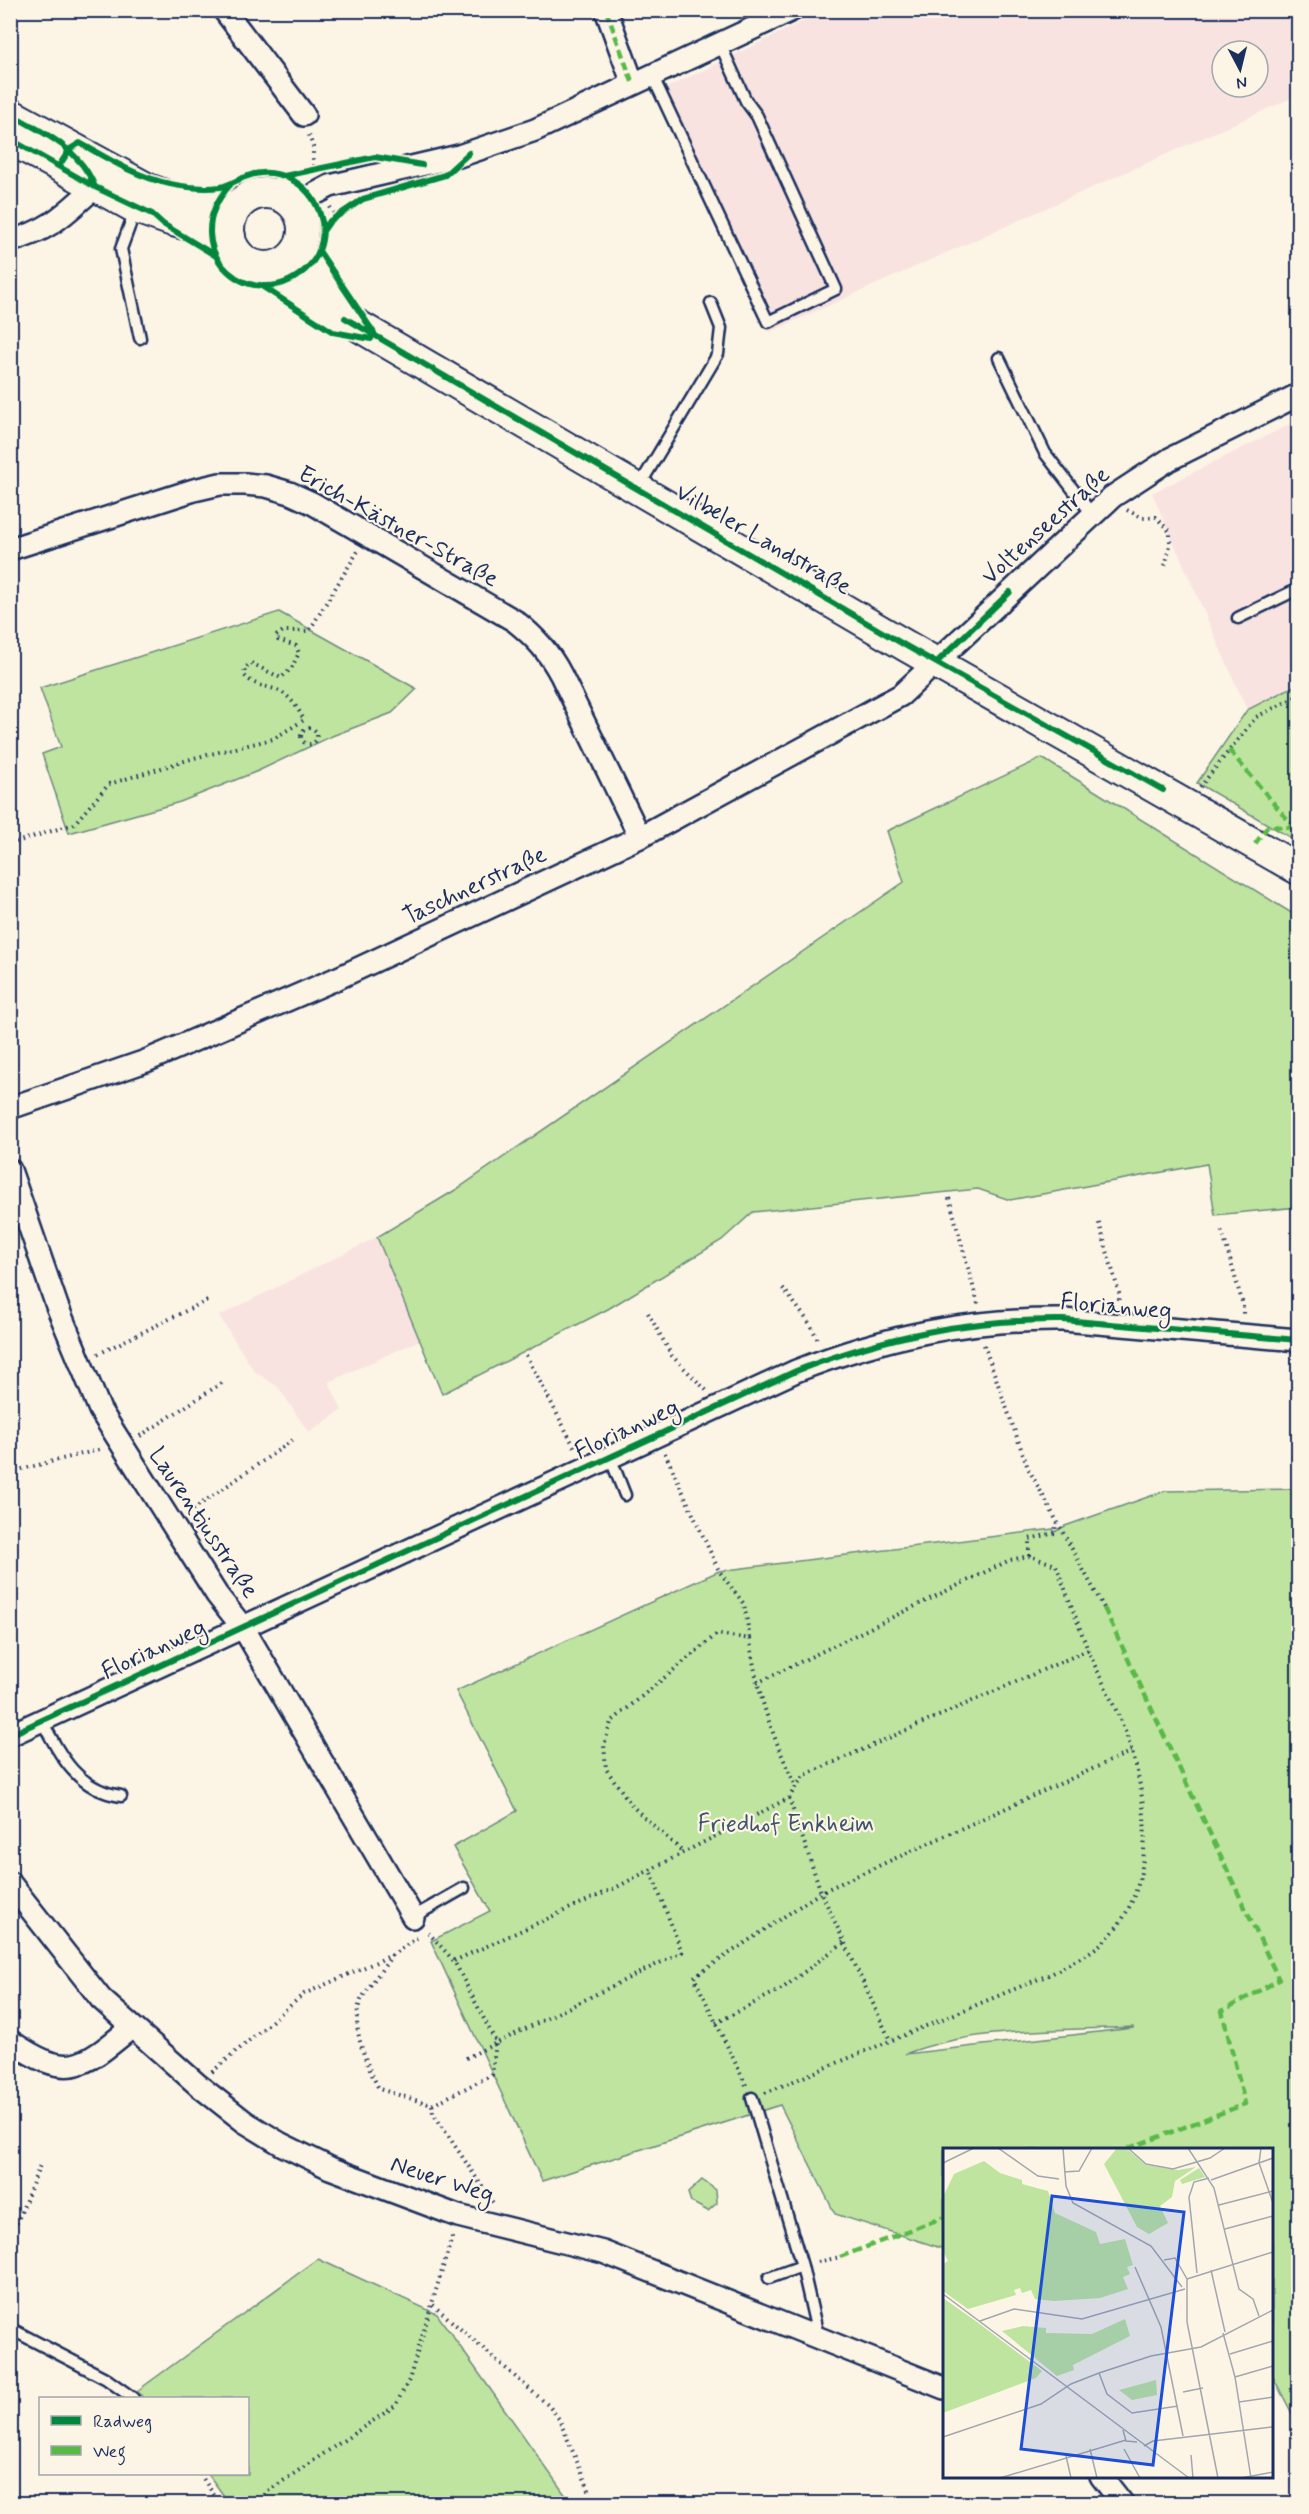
<svg xmlns="http://www.w3.org/2000/svg" width="1309" height="2514" viewBox="0 0 1309 2514" font-family="Mynerve,sans-serif">
  <style>
    .built { fill: #f8e3e1; fill-rule: evenodd }
    .green { fill: #bfe49f; stroke: #6d8a7e; stroke-width: 1.5; fill-rule: evenodd }
    .lines { fill: none; stroke-linecap: round; stroke-linejoin: round }
    .service-casing { stroke: #1b2f5e; stroke-width: 15 }
    .minor-casing { stroke: #1b2f5e; stroke-width: 26 }
    .secondary-casing { stroke: #1b2f5e; stroke-width: 34 }
    .path { stroke: #1b2f5e; stroke-width: 4; stroke-dasharray: 1.5 4.5; stroke-linecap: butt }
    .service { stroke: #fcf5e5; stroke-width: 10 }
    .minor { stroke: #fcf5e5; stroke-width: 21 }
    .secondary { stroke: #fcf5e5; stroke-width: 30 }
    .quiet { stroke: #58b947; stroke-width: 4.5; stroke-dasharray: 9 4.5; stroke-linecap: butt }
    .cycleway-casing { stroke: #fcf5e5; stroke-width: 10 }
    .cycleway { stroke: #00873e; stroke-width: 6 }
    .labels { text-anchor: middle; dominant-baseline: central; stroke-width: 4.5; stroke-linejoin: round; paint-order: stroke }
    .street-label { font-size: 24px; fill: #1b2f5e; stroke: #fcf5e5 }
    .park-label { font-size: 24px; fill: #3c536b; stroke: #fcf5e5 }
    .inset-road { fill: none; stroke: #a2a6af; stroke-width: 1.5 }
    .view { fill: #1d4ed8; fill-opacity: 0.15; stroke: #1d4ed8; stroke-width: 3 }
    .inset-edge { fill: none; stroke: #1b2f5e; stroke-width: 3 }
  </style>
  <rect width="100%" height="100%" fill="#fcf5e5"/>
  <filter id="ink" filterUnits="userSpaceOnUse"><feTurbulence type="fractalNoise" baseFrequency=".0167" numOctaves="2"/><feDisplacementMap in="SourceGraphic" scale="12" xChannelSelector="R" yChannelSelector="G"/><feConvolveMatrix kernelMatrix="1 2 1 2 8 2 1 2 1" color-interpolation-filters="sRGB"/></filter>
  <g filter="url(#ink)">
    <path class="built" d="M 824,11 L 1298,11 L 1298,111 L 1292,98 L 770,332 L 654,94 ZM 1222,51 L 1258,51 L 1258,87 L 1222,87 Z
      M 1298,420 L 1298,684 L 1247,710 L 1152,493 Z
      M 377,1237 L 420,1340 L 329,1382 L 342,1410 L 309,1433 L 278,1387 L 254,1371 L 219,1316 Z"/>
    <path class="green" d="M 279,612 L 417,689 L 392,713 L 332,736 L 258,771 L 180,802 L 69,833 L 42,754 L 61,747 L 40,688 Z
      M 1298,684 L 1298,842 L 1197,783 L 1247,710 Z
      M 1042,758 L 1298,917 L 1298,1207 L 1215,1215 L 1207,1164 L 1010,1200 L 978,1189 L 753,1212 L 722,1240 L 608,1309 L 442,1394 L 377,1237 L 457,1189 L 904,882 L 887,831 Z
      M 1298,1489 L 1298,2425 L 1272,2375 L 1272,2150 L 944,2150 L 944,2249 L 835,2214 L 780,2105 L 542,2181 L 431,1941 L 490,1911 L 453,1847 L 517,1811 L 456,1691 L 719,1571 L 1053,1529 L 1055,1532 L 1065,1526 L 1165,1491 ZM 1133,2027 L 1133,2028 L 905,2054 C 976,2027 1057,2031 1133,2027 Z
      M 702,2180 L 716,2190 L 717,2203 L 708,2211 L 691,2202 L 688,2193 Z
      M 318,2259 L 437,2314 L 571,2503 L 229,2503 L 208,2474 L 248,2474 L 248,2398 L 144,2398 L 137,2391 Z"/>
    <g class="lines">
      <g class="service-casing">
        <path id="service" d="M 652,75 L 768,322 L 836,289 L 757,116 L 746,101 L 720,44
          M 135,211 L 121,249 L 140,338
          M 999,358 L 1045,453 L 1092,514
          M 638,488 L 718,354 L 721,328 L 711,303
          M 1238,618 L 1298,589
          M 610,1457 L 625,1495
          M 42,1721 C 61,1757 78,1790 121,1796
          M 413,1917 L 464,1888
          M 752,2098 L 802,2266
          M 769,2278 L 802,2266 L 819,2340
          M 10,2331 L 13,2330 L 105,2378 L 133,2398"/>
      </g>
      <g class="minor-casing">
        <path id="minor" d="M 224,10 L 304,115
          M 606,10 L 633,84
          M 294,205 L 330,186 L 459,156 L 535,130 L 792,10
          M 10,241 C 58,228 70,207 106,178
          M 10,549 L 194,490 L 220,484 L 245,484 L 266,486 L 290,493 L 312,503 L 515,621 C 535,637 549,652 561,675 L 640,837
          M 10,1108 L 146,1061 L 338,978 L 640,837 L 901,695 L 1112,497 L 1170,459 L 1298,395
          M 10,1170 L 57,1306 L 100,1410 L 217,1595 L 244,1629 L 413,1917
          M 10,1735 L 796,1371 C 885,1336 968,1319 1063,1320 L 1298,1340
          M 10,1883 L 101,1999 L 198,2085 L 245,2122 L 281,2144 L 330,2168 L 458,2216 L 603,2252 L 944,2388
          M 10,2041 C 69,2081 81,2069 132,2027
          M 1101,2476 L 1123,2504"/>
      </g>
      <g class="secondary-casing">
        <path id="secondary" d="M 10,114 L 148,189 L 181,201 L 236,208
          M 10,139 L 136,208 L 173,221 L 230,236
          M229 230a37 37 0 1 1 74 0a37 37 0 1 1-74 0Z
          M 297,252 L 317,274 L 345,318
          M 267,268 L 298,294 L 345,318 L 908,647 L 1298,869"/>
      </g>
      <path class="path" d="M 309,135 L 313,147 L 313,172
        M 330,207 L 336,217
        M 1127,510 L 1143,518 L 1156,517 L 1170,532 L 1170,545 L 1165,566
        M301 736a8 8 0 1 1 16 0a8 8 0 1 1-16 0Z
        M 1200,787 L 1256,717 L 1298,696
        M 10,844 L 74,824 L 109,784 L 194,758 L 273,739 L 304,720 C 299,710 292,699 283,693 C 270,685 255,688 244,675 L 245,668 L 251,663 L 281,678 L 291,669 L 299,653 L 296,646 L 278,640 L 276,636 L 283,631 L 309,631 L 358,551
        M 949,1198 L 978,1304
        M 1099,1223 L 1119,1293 L 1119,1304
        M 1222,1231 L 1243,1305 L 1243,1315
        M 783,1288 L 810,1324 L 819,1342
        M 648,1313 L 672,1356 L 707,1391
        M 984,1345 L 1028,1468 L 1104,1608
        M 98,1354 L 210,1299
        M 526,1355 L 576,1450
        M 140,1436 L 225,1381
        M 665,1453 L 719,1571 L 744,1604 L 750,1639
        M 10,1472 L 102,1449
        M 188,1513 L 293,1440
        M 1029,1556 L 1029,1539 L 1055,1533 L 1056,1525
        M 757,1683 L 1010,1560 L 1029,1556 L 1056,1565 L 1088,1650 L 805,1775 L 796,1786
        M 789,1798 L 821,1892 L 890,2040
        M 392,1955 C 383,1969 371,1983 362,1998 C 348,2024 367,2065 379,2089 L 432,2105 L 492,2075 L 496,2042 L 454,1961 L 426,1930
        M 454,1961 L 617,1887 L 789,1798 L 796,1786 C 774,1741 755,1689 750,1639 L 717,1634 L 611,1722 L 604,1745 L 606,1769 L 633,1807 L 684,1853
        M 716,2023 L 783,1988 L 844,1942
        M 466,2058 L 682,1952 L 650,1870
        M 212,2072 L 304,1994 L 392,1955 L 417,1938
        M 746,2085 L 694,1977 L 821,1892 L 1132,1751
        M 765,2093 L 1053,1973 C 1072,1962 1095,1952 1110,1935 C 1155,1886 1149,1811 1132,1752 C 1122,1717 1102,1683 1088,1650
        M 432,2105 L 433,2113 L 493,2203
        M 10,2240 L 40,2165
        M 818,2262 L 840,2257
        M 433,2305 L 549,2406 L 559,2419 L 595,2504
        M 200,2474 L 220,2504
        M 256,2504 L 268,2491 L 395,2406 L 409,2380 L 453,2234"/>
      <use href="#service" class="service"/>
      <use href="#minor" class="minor"/>
      <use href="#secondary" class="secondary"/>
      <path class="quiet" d="M 606,10 L 633,84
        M 1229,750 L 1293,826
        M 1255,844 L 1268,826 L 1297,828
        M 1104,1608 L 1279,1980 L 1222,2011 L 1245,2104 L 1124,2150
        M 840,2257 L 944,2217"/>
      <g class="cycleway-casing">
        <path id="cycleway" d="M 10,114 C 45,133 80,149 95,187
          M 10,139 L 95,187 L 152,214 L 163,224 L 216,256
          M 59,166 L 70,149 L 80,143 C 108,159 137,177 170,184 C 185,187 205,189 220,187 C 230,185 236,180 245,177 C 276,164 310,183 320,214 C 326,231 322,252 310,265 C 256,323 171,250 230,185
          M 284,176 L 375,157 L 422,165
          M 323,231 L 330,221 L 363,199 L 445,175 L 469,153
          M 319,251 L 374,333
          M 260,285 L 333,332 L 371,339
          M 345,318 L 908,647 L 1163,790
          M 937,662 L 1010,592
          M 10,1735 L 796,1371 C 885,1336 968,1319 1063,1320 L 1298,1340"/>
      </g>
      <use href="#cycleway" class="cycleway"/>
    </g>
  </g>
  <g class="labels">
    <g class="street-label">
      <text transform="translate(1046 526) rotate(-42)">Voltenseestraße</text>
      <text transform="translate(398 527) rotate(29)">Erich-Kästner-Straße</text>
      <text transform="translate(763 540) rotate(30)">Vilbeler Landstraße</text>
      <text transform="translate(475 886) rotate(-25)">Taschnerstraße</text>
      <text transform="translate(1116 1307) rotate(5)">Florianweg</text>
      <text transform="translate(627 1430) rotate(-25)">Florianweg</text>
      <text transform="translate(203 1523) rotate(56)">Laurentiusstraße</text>
      <text transform="translate(154 1650) rotate(-25)">Florianweg</text>
      <text transform="translate(442 2180) rotate(18)">Neuer Weg</text>
    </g>
    <g class="park-label">
      <text x="786" y="1824">Friedhof Enkheim</text>
    </g>
  </g>
  <g transform="translate(943 2148)">
    <rect width="330" height="330" fill="#fcf5e5"/>
    <path d="M 174,0 L 183,0 L 203,17 L 235,22 L 253,19 L 232,33 L 229,49 L 217,58 L 225,75 L 206,86 L 194,79 L 161,16 ZM 41,13 L 57,25 L 79,32 L 79,36 L 105,43 L 112,65 L 153,84 L 157,96 L 182,91 L 190,117 L 184,119 L 187,126 L 180,129 L 185,141 L 157,150 L 111,153 L 92,151 L 88,142 L 79,145 L 77,140 L 71,142 L 73,147 L 25,161 L 0,143 L 0,116 L 5,113 L 0,103 L 0,49 L 11,26 ZM 256,20 L 262,29 L 239,36 L 237,32 ZM 0,150 L 34,174 L 99,223 L 93,230 L 0,265 ZM 182,171 L 187,188 L 130,217 L 131,222 L 114,228 L 59,183 L 80,178 L 103,180 L 103,185 L 149,186 ZM 213,232 L 214,247 L 189,252 L 176,242 Z" fill="#bfe49f"/>
    <path class="inset-road" d="M 55,0 L 95,28 L 116,31M 120,0 L 123,38 L 130,55 L 208,98 L 239,139M 185,0 L 203,16 L 230,21 L 267,10 L 282,0M 245,0 L 271,40 L 296,141 L 310,151 L 316,168M 318,0 L 316,15 L 330,55M 0,15 L 31,0M 121,24 L 136,23 L 149,0M 268,32 L 330,10M 276,57 L 330,43M 282,81 L 330,68M 221,112 L 232,110 L 244,131M 192,119 L 218,179 L 240,288M 268,122 L 282,184M 254,125 L 246,49 L 251,34 L 266,30M 244,131 L 244,174 L 275,330M 244,131 L 330,104M 0,146 L 246,330M 37,173 L 71,161 L 139,171 L 242,141M 280,185 L 292,229 L 308,330M 287,206 L 330,193M 156,225 L 164,246 L 189,265 L 235,258M 292,229 L 330,218M 240,244 L 260,240M 296,254 L 330,249M 180,282 L 183,293 L 194,294M 0,289 L 98,256 L 128,236 L 156,225 L 208,208 L 258,199 L 330,162M 201,298 L 210,293 L 330,279M 147,301 L 154,330M 181,301 L 197,330M 248,307 L 250,330M 123,308 L 128,330M 57,330 L 183,292M 298,330 L 330,324"/>
    <path class="view" d="M 109,48 L 241,64 L 210,317 L 78,301 Z"/>
    <rect width="330" height="330" class="inset-edge"/>
  </g>
  <rect width="1309" height="2514" fill="none" stroke="#fcf5e5" stroke-width="36"/>
  <rect x="18" y="18" width="1273" height="2478" fill="none" stroke="#1b2f5e" stroke-width="2" filter="url(#ink)"/>
  <rect x="39" y="2397" width="210" height="78" fill="#fcf5e5" stroke="#a2a6af" stroke-width="1.5"/>
  <rect x="51" y="2416" width="30" height="9" fill="#00873e" stroke="#a2a6af" stroke-width="1.5"/>
  <text x="93" y="2427" font-size="18" fill="#1b2f5e">Radweg</text>
  <rect x="51" y="2446" width="30" height="9" fill="#58b947" stroke="#a2a6af" stroke-width="1.5"/>
  <text x="93" y="2457" font-size="18" fill="#1b2f5e">Weg</text>
  <g transform="translate(1240 69) rotate(173)"><circle r="28" fill="#fcf5e5" stroke="#a2a6af" stroke-width="1.5"/>
  <path d="M0-4.5L10 22L0 15L-10 22Z" fill="#1b2f5e"/>
  <text y="-9" font-size="16" font-weight="bold" text-anchor="middle" fill="#1b2f5e">N</text>
  </g>
</svg>
